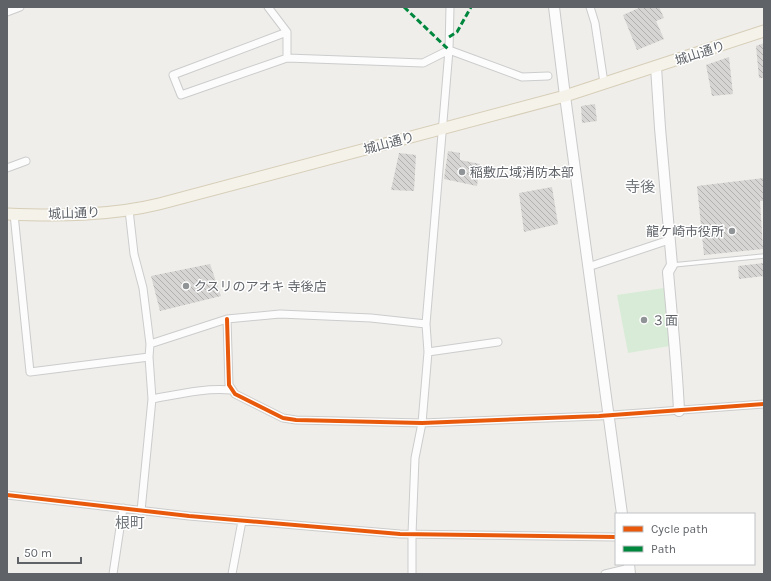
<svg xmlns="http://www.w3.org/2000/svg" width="771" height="581" viewBox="0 0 771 581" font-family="Karla,'Noto Sans JP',sans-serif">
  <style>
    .grass { fill: #d8ebd6 }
    .building { fill: url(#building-back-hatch) }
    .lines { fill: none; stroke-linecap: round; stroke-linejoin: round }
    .lane-casing { stroke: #cbcccc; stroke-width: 5.5 }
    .street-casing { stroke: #cbcccc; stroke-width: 9 }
    .secondary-casing { stroke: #cacacb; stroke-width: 12 }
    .primary-casing { stroke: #d7ceb8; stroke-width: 13 }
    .lane { stroke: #fdfcfc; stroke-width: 3.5 }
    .street { stroke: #fdfcfc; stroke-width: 7 }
    .secondary { stroke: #fdfcfc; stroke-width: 10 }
    .primary { stroke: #f4f2e9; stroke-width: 11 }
    .quiet { stroke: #00873e; stroke-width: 3; stroke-dasharray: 6 3; stroke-linecap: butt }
    .cycleway-casing { stroke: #fff; stroke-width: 6 }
    .cycleway { stroke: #e8590c; stroke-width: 4 }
    .poi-dot { fill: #919496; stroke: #fff; stroke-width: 1.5 }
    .labels { text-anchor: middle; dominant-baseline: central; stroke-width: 3; stroke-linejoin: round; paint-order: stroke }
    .street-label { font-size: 13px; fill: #5f6368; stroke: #fff }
    .poi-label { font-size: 13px; fill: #5f6368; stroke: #fff; text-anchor: start }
    .quarter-label { font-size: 15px; fill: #70757a; stroke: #fff }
  </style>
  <defs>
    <pattern id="building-back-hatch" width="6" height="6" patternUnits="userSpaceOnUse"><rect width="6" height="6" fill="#d6d5d3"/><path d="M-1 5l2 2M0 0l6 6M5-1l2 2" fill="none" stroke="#b1b0af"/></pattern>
  </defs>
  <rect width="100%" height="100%" fill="#efeeea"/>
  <path class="grass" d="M 664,288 L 670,346 L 628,353 L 617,295 Z"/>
  <path class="building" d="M 641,7 L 659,7 L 664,18 L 656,21 L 664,39 L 637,50 L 623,15 Z
    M 764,43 L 764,78 L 759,78 L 756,46 Z
    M 729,57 L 733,94 L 712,96 L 706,65 Z
    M 595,104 L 597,121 L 582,123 L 581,106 Z
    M 448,151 L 460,153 L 460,160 L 480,164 L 477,186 L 444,179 Z
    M 399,153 L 416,155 L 414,191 L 391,190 Z
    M 764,178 L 764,201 L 760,201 L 763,249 L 704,255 L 697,186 Z
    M 552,187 L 558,224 L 524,232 L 519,193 Z
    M 764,263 L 764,276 L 739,279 L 738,266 Z
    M 210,264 L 221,296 L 160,311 L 151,276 Z"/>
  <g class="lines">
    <g class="lane-casing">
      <path id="lane" d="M 673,265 L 764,256"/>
    </g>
    <g class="street-casing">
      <path id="street" d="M 268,7 L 287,32 L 287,58 L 423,63 L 449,50 L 522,77 L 548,76
        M 590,7 L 595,23 L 604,83
        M 7,12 L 20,7
        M 287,58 L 181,95 L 173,75 L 287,32
        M 7,168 L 26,161
        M 129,210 L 134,254 L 143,288 L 150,344 L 149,357 L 152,399 L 141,511
        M 14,214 L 30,372 L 149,357
        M 588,267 L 669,240
        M 227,319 L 229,385 L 235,394 L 283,418 L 296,420 L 422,423 L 599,416 L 764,404
        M 150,344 L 227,319 L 280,314 L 371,318 L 426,324
        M 428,352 L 498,342
        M 152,399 C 180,394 203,388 231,390
        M 7,495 L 189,516 L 400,534 L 616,537
        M 113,574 L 123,508
        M 232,574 L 242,521
        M 412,574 L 412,534 L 415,458 L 422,423 L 428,352 L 426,324 L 449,50 L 450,7
        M 605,574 L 630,568"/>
    </g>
    <g class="secondary-casing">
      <path id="secondary" d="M 554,7 L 565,96 L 622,514
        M 656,67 L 660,128 L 672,265 L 668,272 C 672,318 677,365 679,411
        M 629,564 L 630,574"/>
    </g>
    <g class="primary-casing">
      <path id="primary" d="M 7,214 C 57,216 110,216 159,204 L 565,96 L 764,31"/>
    </g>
    <use href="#lane" class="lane"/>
    <use href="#street" class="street"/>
    <use href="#secondary" class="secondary"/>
    <use href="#primary" class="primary"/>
    <path class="quiet" d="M 404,7 L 449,50
      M 449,37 L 457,32 L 471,7"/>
    <g class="cycleway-casing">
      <path id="cycleway" d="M 227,319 L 229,385 L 235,394 L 283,418 L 296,420 L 422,423 L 599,416 L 764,404
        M 7,495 L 189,516 L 400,534 L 616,537"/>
    </g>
    <use href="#cycleway" class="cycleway"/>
  </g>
  <g class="poi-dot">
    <circle cx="462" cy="172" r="4"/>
    <circle cx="732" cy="231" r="4"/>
    <circle cx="186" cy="286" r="4"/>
    <circle cx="644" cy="320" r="4"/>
  </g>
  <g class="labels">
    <g class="street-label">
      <text transform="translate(700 53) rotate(-18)">城山通り</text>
      <text transform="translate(389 143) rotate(-15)">城山通り</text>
      <text transform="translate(74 213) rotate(-2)">城山通り</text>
    </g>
    <g class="poi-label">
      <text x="470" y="172">稲敷広域消防本部</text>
      <text x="724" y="231" text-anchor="end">龍ケ崎市役所</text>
      <text x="194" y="286">クスリのアオキ 寺後店</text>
      <text x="652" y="320">３面</text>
    </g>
    <g class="quarter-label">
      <text x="640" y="187">寺後</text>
      <text x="130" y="523">根町</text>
    </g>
  </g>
  <rect width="771" height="581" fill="none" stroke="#5f6368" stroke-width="16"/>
  <rect x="615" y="513" width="140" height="52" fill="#ffffff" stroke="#bfc1c3"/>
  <rect x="623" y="526" width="20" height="6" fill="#e8590c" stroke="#bfc1c3"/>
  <text x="651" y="533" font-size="12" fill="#5f6368">Cycle path</text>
  <rect x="623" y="546" width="20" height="6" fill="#00873e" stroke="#bfc1c3"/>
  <text x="651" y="553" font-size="12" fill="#5f6368">Path</text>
  <path d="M18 557v6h63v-6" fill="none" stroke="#5f6368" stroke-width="2"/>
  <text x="24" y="557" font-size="12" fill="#5f6368" stroke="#ffffff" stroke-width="3" paint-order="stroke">50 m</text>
</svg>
